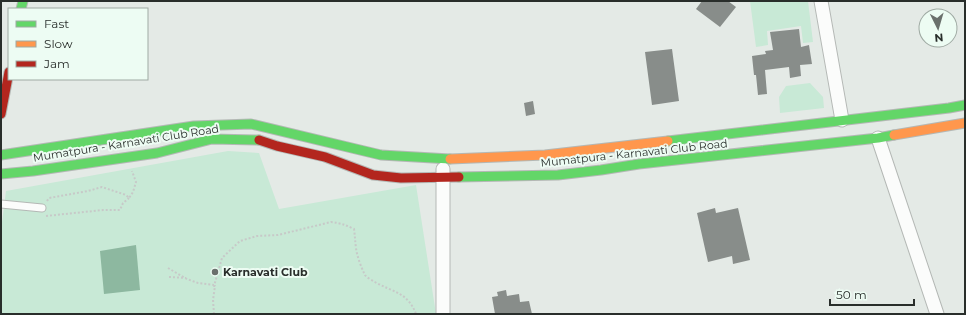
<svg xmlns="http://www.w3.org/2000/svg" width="966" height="315" viewBox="0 0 966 315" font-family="Montserrat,sans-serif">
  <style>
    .green { fill: #c8e9d6 }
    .water { fill: #8db8a0 }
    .building { fill: #888d8a }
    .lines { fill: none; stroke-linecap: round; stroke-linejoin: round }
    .lane-casing { stroke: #b4b8b5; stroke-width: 9 }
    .street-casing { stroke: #b4b8b5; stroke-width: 15 }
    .fast-casing { stroke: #b4b8b5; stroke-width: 11 }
    .slow-casing { stroke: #b4b8b5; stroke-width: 11 }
    .jam-casing { stroke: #b4b8b5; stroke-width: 11 }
    .path { stroke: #c7c9c8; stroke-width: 2; stroke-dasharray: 2 2; stroke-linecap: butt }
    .lane { stroke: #fbfcfb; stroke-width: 7 }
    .street { stroke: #fbfcfb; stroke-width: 13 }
    .fast { stroke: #63d668; stroke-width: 9 }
    .slow { stroke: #ff974d; stroke-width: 9 }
    .jam { stroke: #b3261e; stroke-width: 9 }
    .poi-dot { fill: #6a706c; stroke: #edfcf3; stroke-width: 1.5 }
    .labels { text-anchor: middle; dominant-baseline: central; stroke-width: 4; stroke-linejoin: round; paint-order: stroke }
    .street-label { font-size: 11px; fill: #292e2b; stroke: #edfcf3 }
    .poi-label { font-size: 11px; font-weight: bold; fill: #292e2b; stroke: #edfcf3; text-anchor: start }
  </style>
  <rect width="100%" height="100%" fill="#e4eae6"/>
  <path class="green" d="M 750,1 L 808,1 L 813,42 L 803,43 L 801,26 L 767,31 L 768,45 L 756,47 Z
    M 810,83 L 823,97 L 824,108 L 780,113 L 779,97 L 786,86 Z
    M 228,151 L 259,153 L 279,209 L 416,185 L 436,314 L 1,314 L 1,230 L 6,191 Z"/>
  <path class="water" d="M 136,245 L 140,290 L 104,294 L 100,251 Z"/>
  <path class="building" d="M 702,1 L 728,1 L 736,7 L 720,27 L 696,9 Z
    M 799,29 L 801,47 L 809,45 L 812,64 L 800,65 L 801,76 L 790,78 L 789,67 L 765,70 L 767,94 L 758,95 L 756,75 L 754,75 L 752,56 L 766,54 L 765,51 L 773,50 L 770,32 Z
    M 672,49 L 679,101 L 652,105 L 645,52 Z
    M 533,101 L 535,114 L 526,116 L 524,103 Z
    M 715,208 L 716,213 L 738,208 L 750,260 L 733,264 L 732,256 L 708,262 L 697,213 Z
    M 506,290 L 507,296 L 519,294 L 520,302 L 529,301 L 532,314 L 495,314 L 492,297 L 498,296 L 497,292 Z"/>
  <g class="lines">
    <g class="lane-casing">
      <path id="lane" d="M 1,204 L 42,208"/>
    </g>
    <g class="street-casing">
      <path id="street" d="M 821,1 L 842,120
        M 878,138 L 937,314
        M 443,314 L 443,169"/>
    </g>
    <g class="fast-casing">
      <path id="fast" d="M 21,9 L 23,1
        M 668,141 L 949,108 L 965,105
        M 1,155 L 194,126 L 251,124 L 381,155 L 450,159
        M 1,174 L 33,171 L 157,153 L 212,139 L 259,140
        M 459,177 L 558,175 L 601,170 L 639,164 L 878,138 L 894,135"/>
    </g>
    <g class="slow-casing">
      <path id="slow" d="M 894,135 L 965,123
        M 450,159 L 545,155 L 668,141"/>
    </g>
    <g class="jam-casing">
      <path id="jam" d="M 1,114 L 9,72
        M 259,140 L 277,146 L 325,157 L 373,175 L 401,178 L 459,177"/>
    </g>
    <path class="path" d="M 47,201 L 49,198 L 88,191 L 102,187 L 126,195 L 129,198 L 133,192 L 136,182 L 132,171
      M 46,216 L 103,210 L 120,210 L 123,203 L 129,198
      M 168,268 L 187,279 L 198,283 L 214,285
      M 169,277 L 186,278
      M 214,314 L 213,300 L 215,286 L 214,286 L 222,258 L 240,241 L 257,236 L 278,235 L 331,222 C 340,223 346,225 354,229 C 355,236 355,241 356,248 C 357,256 361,267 365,275 C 367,278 372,280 375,282 C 392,292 408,292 416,314"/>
    <use href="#lane" class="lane"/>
    <use href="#street" class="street"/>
    <use href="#fast" class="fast"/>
    <use href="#slow" class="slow"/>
    <use href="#jam" class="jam"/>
  </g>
  <circle class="poi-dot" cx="215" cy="272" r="4"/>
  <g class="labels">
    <g class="street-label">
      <text transform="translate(126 143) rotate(-9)">Mumatpura - Karnavati Club Road</text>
      <text transform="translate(634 153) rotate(-6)">Mumatpura - Karnavati Club Road</text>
    </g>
    <g class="poi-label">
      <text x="223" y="272">Karnavati Club</text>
    </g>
  </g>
  <rect width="966" height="315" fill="none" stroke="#292e2b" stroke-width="4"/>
  <rect x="8" y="8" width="140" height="72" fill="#edfcf3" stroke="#9faaa3"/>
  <rect x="16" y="21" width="20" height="6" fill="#63d668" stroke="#9faaa3"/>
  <text x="44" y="28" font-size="12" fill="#292e2b">Fast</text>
  <rect x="16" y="41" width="20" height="6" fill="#ff974d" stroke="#9faaa3"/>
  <text x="44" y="48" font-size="12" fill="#292e2b">Slow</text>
  <rect x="16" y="61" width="20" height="6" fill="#b3261e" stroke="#9faaa3"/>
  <text x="44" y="68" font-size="12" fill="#292e2b">Jam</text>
  <g transform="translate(938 28) rotate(175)"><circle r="19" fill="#edfcf3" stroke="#9faaa3"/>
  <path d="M0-3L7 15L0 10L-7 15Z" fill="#6a706c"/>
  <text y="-6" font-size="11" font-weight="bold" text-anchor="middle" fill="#292e2b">N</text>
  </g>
  <path d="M830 299v6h84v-6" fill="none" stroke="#292e2b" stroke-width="2"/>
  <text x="836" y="299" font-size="12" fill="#292e2b" stroke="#edfcf3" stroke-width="3" paint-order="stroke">50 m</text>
</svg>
